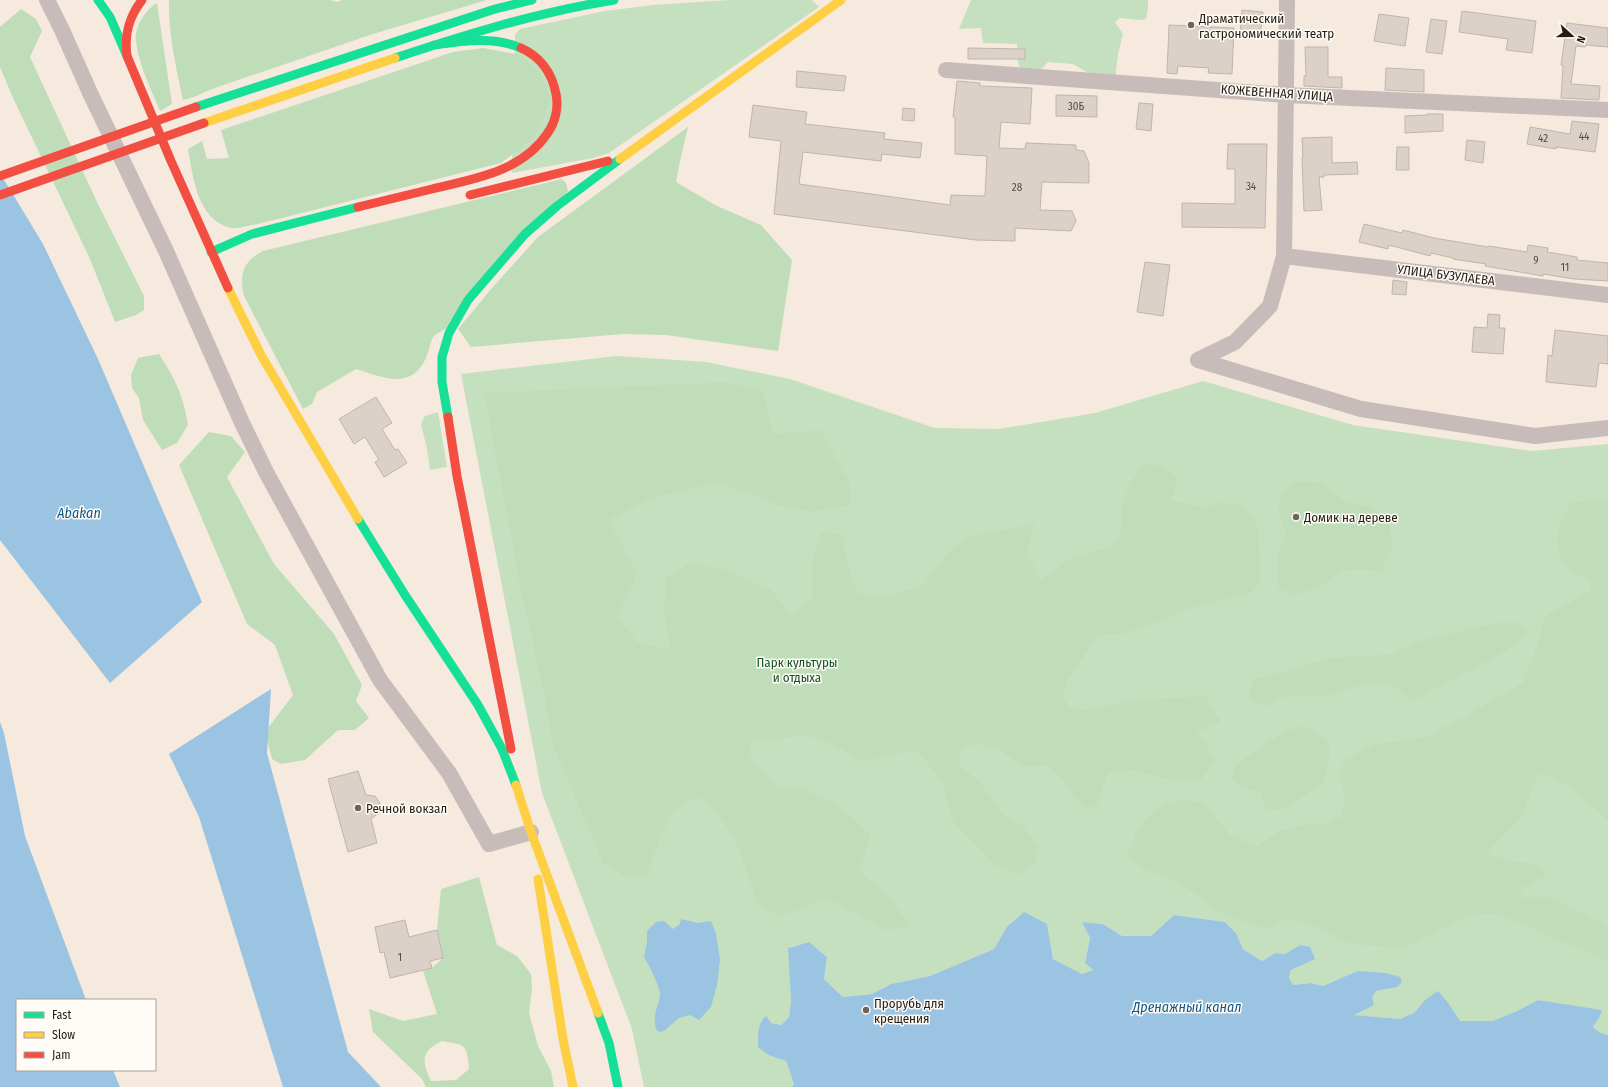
<svg xmlns="http://www.w3.org/2000/svg" width="1608" height="1087" viewBox="0 0 1608 1087" font-family="'Fira Sans Condensed',sans-serif">
  <style>
    .green { fill: #c4e0be }
    .forest { fill: #c0ddba; fill-rule: evenodd }
    .water { fill: #9bc3e2 }
    .building { fill: #dbd1c8; stroke: #bfb5ad }
    .lines { fill: none; stroke-linecap: round; stroke-linejoin: round }
    .street { stroke: #c8bcbb; stroke-width: 16 }
    .fast { stroke: #16e098; stroke-width: 9 }
    .slow { stroke: #ffcf43; stroke-width: 9 }
    .jam { stroke: #f24e42; stroke-width: 9 }
    .jam-bridge { stroke: #f24e42; stroke-width: 9 }
    .poi-dot { fill: #6d655a; stroke: #fffbf6; stroke-width: 1.5 }
    .labels { text-anchor: middle; dominant-baseline: central; stroke-width: 3; stroke-linejoin: round; paint-order: stroke }
    .number-label { font-size: 11px; fill: #554d44 }
    .poi-label { font-size: 13px; fill: #241d14; stroke: #fffbf6; text-anchor: start }
    .street-label { font-size: 13px; fill: #241d14; stroke: #fffbf6 }
    .park-label { font-size: 13px; fill: #115323; stroke: #fffbf6 }
    .water-label { font-size: 14px; font-style: italic; fill: #0f5886; stroke: #fffbf6 }
  </style>
  <rect width="100%" height="100%" fill="#f5eadd"/>
  <path class="green" d="M 729,0 L 812,0 L 819,7 L 609,153 L 593,158 L 512,173 L 515,36 L 517,32 L 520,29 L 605,11 L 653,5 Z
    M 971,0 L 1148,0 L 1148,9 L 1146,19 L 1139,20 L 1120,18 L 1115,22 L 1123,34 L 1118,54 L 1115,78 L 1097,78 L 1073,64 L 1048,62 L 1037,73 L 1020,69 L 1017,58 L 1017,44 L 983,43 L 981,28 L 959,29 Z
    M 617,356 L 706,362 L 790,379 L 935,428 L 999,429 L 1095,413 L 1203,381 L 1353,425 L 1532,451 L 1608,444 L 1608,1035 L 1599,1032 L 1593,1027 L 1599,1018 L 1601,1010 L 1538,1000 L 1517,1011 L 1493,1021 L 1459,1021 L 1449,1004 L 1425,1000 L 1414,1013 L 1400,1019 L 1353,1015 L 1372,998 L 1376,991 L 1397,987 L 1359,971 L 1323,986 L 1311,983 L 1293,985 L 1289,978 L 1300,945 L 1285,954 L 1274,953 L 1262,961 L 1243,949 L 1236,933 L 1225,922 L 1174,915 L 1151,936 L 1122,936 L 1103,924 L 1082,922 L 1090,938 L 1085,963 L 1093,970 L 1082,974 L 1053,959 L 1047,924 L 1006,928 L 994,949 L 930,976 L 891,984 L 872,994 L 843,997 L 824,979 L 827,957 L 809,942 L 789,947 L 791,999 L 789,1017 L 781,1025 L 771,1023 L 758,1033 L 758,1047 L 768,1055 L 786,1061 L 794,1084 L 792,1087 L 644,1087 L 632,1029 L 542,793 L 461,374 Z
    M 438,412 L 447,467 L 430,470 L 427,449 L 421,424 L 425,416 Z"/>
  <path class="forest" d="M 169,0 L 330,0 L 338,2 L 342,0 L 487,0 L 373,34 L 212,89 L 194,97 L 183,100 C 176,68 168,32 169,0 Z
    M 157,3 L 172,104 L 160,111 C 151,89 139,66 136,42 C 134,27 145,10 157,3 Z
    M 21,9 L 36,19 L 42,31 L 30,57 L 97,202 L 144,296 L 144,310 L 136,315 L 115,322 L 90,259 L 13,98 L 0,67 L 0,27 Z
    M 483,48 L 520,55 L 540,72 L 551,99 L 535,137 L 501,163 L 258,224 C 250,225 239,229 231,228 C 197,220 193,177 188,149 L 202,141 L 207,159 L 229,158 L 221,130 L 453,52 Z
    M 688,127 L 680,161 L 676,182 L 715,205 L 761,225 L 792,260 L 778,351 L 666,335 L 623,334 L 471,347 L 458,329 L 492,288 L 538,237 Z
    M 562,179 L 566,183 L 568,191 L 449,327 C 444,330 436,333 433,337 C 430,343 429,351 426,358 C 411,391 382,377 356,369 L 317,392 L 312,404 L 303,409 L 244,296 C 239,275 243,261 263,251 Z
    M 159,354 C 175,379 183,394 188,425 L 177,443 L 162,450 L 143,420 L 139,398 L 132,388 L 131,375 L 138,358 Z
    M 726,382 L 762,390 L 773,434 L 821,430 L 850,484 L 850,505 L 812,512 L 777,505 L 749,493 L 717,483 L 651,498 L 609,520 L 637,574 L 617,617 L 637,642 L 670,650 L 664,608 L 667,576 L 690,563 L 724,570 L 771,590 L 792,616 L 812,599 L 812,562 L 822,531 L 842,535 L 848,564 L 857,593 L 881,598 L 924,585 L 950,550 L 970,537 L 1035,524 L 1027,551 L 1041,580 L 1069,559 L 1110,547 L 1121,533 L 1121,503 L 1134,477 L 1145,464 L 1162,466 L 1178,478 L 1171,500 L 1202,508 L 1223,502 L 1245,507 L 1258,528 L 1261,582 L 1251,593 L 1226,599 L 1185,610 L 1149,625 L 1122,634 L 1098,635 L 1088,649 L 1077,668 L 1068,679 L 1062,697 L 1070,707 L 1085,710 L 1126,701 L 1205,696 L 1221,721 L 1197,732 L 1216,760 L 1200,781 L 1170,780 L 1134,770 L 1109,773 L 1100,792 L 1097,805 L 1086,808 L 1075,797 L 1063,779 L 1046,765 L 1022,767 L 1000,750 L 977,744 L 962,749 L 959,765 L 981,783 L 1001,813 L 1022,825 L 1038,846 L 1035,863 L 1019,874 L 995,865 L 952,820 L 943,782 L 918,752 L 904,752 L 863,762 L 829,742 L 803,735 L 771,740 L 761,739 L 750,743 L 749,753 L 756,765 L 779,787 L 803,789 L 837,804 L 870,835 L 860,871 L 895,903 L 909,927 L 886,930 L 827,898 L 780,917 L 757,902 L 739,849 L 717,811 L 698,797 L 672,812 L 661,836 L 646,876 L 626,877 L 603,863 L 552,742 L 544,693 L 520,585 L 484,393 Z
    M 209,432 L 231,436 L 245,452 L 227,477 L 274,564 L 334,634 L 362,685 L 356,701 L 369,718 L 355,730 L 338,730 L 305,760 L 281,764 L 272,759 L 265,732 L 293,695 L 275,645 L 247,624 L 179,465 Z
    M 1298,482 L 1324,483 L 1344,502 L 1370,507 L 1389,520 L 1393,545 L 1381,571 L 1360,569 L 1342,571 L 1322,585 L 1294,596 L 1278,588 L 1277,557 L 1286,533 L 1278,511 L 1282,491 Z
    M 1608,499 L 1608,820 L 1574,790 L 1540,772 L 1521,817 L 1486,854 L 1508,861 L 1537,864 L 1546,876 L 1524,887 L 1519,897 L 1548,897 L 1581,912 L 1608,927 L 1608,961 L 1498,914 L 1469,915 L 1405,948 L 1352,944 L 1306,922 L 1283,919 L 1266,929 L 1231,917 L 1212,908 L 1203,898 L 1182,885 L 1138,865 L 1127,854 L 1136,832 L 1151,813 L 1165,805 L 1182,799 L 1204,804 L 1231,836 L 1257,846 L 1279,831 L 1310,824 L 1326,824 L 1340,817 C 1346,798 1346,795 1338,776 L 1344,761 L 1375,744 L 1423,738 L 1464,717 L 1523,682 L 1537,646 L 1544,617 L 1589,592 L 1591,586 L 1588,580 L 1570,572 L 1561,559 L 1557,542 L 1560,522 L 1570,503 Z
    M 1495,623 L 1520,623 L 1528,631 L 1508,650 L 1414,700 L 1389,684 L 1366,683 L 1328,696 L 1287,695 L 1268,706 L 1256,703 L 1249,693 L 1253,680 L 1331,658 L 1392,654 L 1416,642 Z
    M 1298,726 C 1304,728 1314,729 1319,733 C 1338,748 1328,766 1322,785 L 1282,809 L 1266,810 L 1260,791 L 1244,789 L 1231,779 L 1235,766 L 1261,746 L 1280,735 Z
    M 479,877 L 497,945 L 517,956 L 531,974 L 532,989 L 529,1013 L 538,1046 L 551,1071 L 554,1087 L 426,1087 L 422,1079 L 373,1032 L 369,1009 L 403,1021 L 437,1014 L 423,971 L 432,968 L 443,958 L 437,930 L 441,889 ZM 442,1041 C 466,1045 467,1044 469,1069 L 456,1080 L 431,1081 C 421,1061 421,1051 442,1041 Z"/>
  <path class="water" d="M 0,173 L 43,244 L 98,359 L 202,602 L 110,683 L 0,540 Z
    M 271,689 L 267,753 L 348,1052 L 381,1087 L 283,1087 L 199,817 L 169,754 Z
    M 0,722 L 4,733 L 25,836 L 86,1000 L 17,1000 L 17,1070 L 113,1070 L 120,1087 L 0,1087 Z
    M 1024,912 L 1047,924 L 1053,959 L 1082,974 L 1093,970 L 1085,963 L 1090,938 L 1082,922 L 1103,924 L 1122,936 L 1151,936 L 1174,915 L 1225,922 L 1236,933 L 1243,949 L 1262,961 L 1275,953 L 1285,954 L 1300,945 L 1310,947 L 1315,959 L 1291,970 L 1289,978 L 1293,985 L 1311,983 L 1323,986 L 1358,971 L 1386,973 L 1400,977 L 1402,982 L 1397,987 L 1376,991 L 1372,998 L 1374,1005 L 1354,1015 L 1400,1019 L 1414,1013 L 1425,1000 L 1438,991 L 1449,1004 L 1460,1021 L 1493,1021 L 1517,1011 L 1538,1000 L 1602,1010 L 1599,1018 L 1593,1027 L 1599,1032 L 1608,1035 L 1608,1087 L 792,1087 L 794,1084 L 786,1061 L 768,1055 L 758,1047 C 758,1035 757,1024 766,1016 L 771,1023 L 781,1025 L 789,1017 L 791,999 L 788,948 L 809,942 L 827,957 L 824,979 L 843,997 L 872,994 L 891,984 L 930,976 L 994,949 L 1006,928 Z
    M 681,919 L 698,923 L 711,921 L 716,934 L 720,960 L 717,985 L 711,1007 L 699,1020 L 690,1015 L 679,1018 L 664,1031 L 659,1032 L 656,1029 C 652,1012 659,1008 660,994 C 660,987 648,963 644,957 L 647,942 L 647,931 L 656,922 L 664,921 L 673,929 L 680,924 Z"/>
  <path class="building" d="M 1242,10 L 1263,12 L 1260,37 L 1240,34 Z
    M 1462,11 L 1536,21 L 1532,53 L 1506,50 L 1508,39 L 1459,32 Z
    M 1379,14 L 1409,18 L 1405,46 L 1374,41 Z
    M 1431,19 L 1447,21 L 1442,54 L 1426,52 Z
    M 1567,23 L 1608,28 L 1608,47 L 1586,45 L 1585,47 L 1576,46 L 1571,84 L 1600,86 L 1599,100 L 1561,98 L 1563,66 L 1561,65 Z
    M 1169,25 L 1234,28 L 1232,74 L 1208,73 L 1209,68 L 1178,66 L 1177,74 L 1167,73 Z
    M 1305,47 L 1328,47 L 1328,77 L 1342,77 L 1342,88 L 1304,86 L 1304,76 L 1306,76 Z
    M 968,48 L 1025,49 L 1025,59 L 968,59 Z
    M 1386,68 L 1424,70 L 1424,92 L 1385,90 Z
    M 797,71 L 846,76 L 844,91 L 796,87 Z
    M 957,81 L 980,83 L 980,86 L 1032,88 L 1030,124 L 1001,122 L 999,148 L 1025,149 L 1026,143 L 1076,145 L 1076,150 L 1084,151 L 1089,163 L 1089,183 L 1042,182 L 1040,210 L 1072,211 L 1076,221 L 1071,231 L 1015,228 L 1015,241 L 976,240 L 774,214 L 781,141 L 749,137 L 753,105 L 807,112 L 805,124 L 885,133 L 884,139 L 922,143 L 920,158 L 882,154 L 881,161 L 803,152 L 799,184 L 950,205 L 951,195 L 985,196 L 987,156 L 955,154 L 955,117 L 953,117 Z
    M 1056,95 L 1097,96 L 1097,117 L 1056,116 Z
    M 1139,103 L 1153,104 L 1151,131 L 1136,129 Z
    M 903,108 L 915,109 L 914,121 L 902,120 Z
    M 1427,114 L 1443,114 L 1443,131 L 1405,133 L 1405,116 L 1427,115 Z
    M 1572,121 L 1599,124 L 1595,152 L 1556,147 L 1556,149 L 1527,144 L 1530,127 L 1570,134 Z
    M 1332,137 L 1332,163 L 1357,162 L 1358,174 L 1324,175 L 1324,177 L 1319,177 L 1322,210 L 1304,211 L 1302,158 L 1303,158 L 1302,138 Z
    M 1467,140 L 1485,142 L 1483,163 L 1465,160 Z
    M 1228,144 L 1267,144 L 1265,228 L 1182,227 L 1182,203 L 1235,204 L 1235,169 L 1227,169 Z
    M 1397,147 L 1409,147 L 1409,170 L 1396,170 Z
    M 1364,224 L 1402,233 L 1403,230 L 1434,238 L 1488,247 L 1489,246 L 1527,252 L 1528,245 L 1548,248 L 1547,252 L 1577,257 L 1577,260 L 1608,263 L 1608,281 L 1574,279 L 1543,274 L 1543,276 L 1485,266 L 1486,264 L 1453,259 L 1453,258 L 1431,253 L 1430,256 L 1389,245 L 1388,249 L 1359,242 Z
    M 1145,262 L 1170,265 L 1163,316 L 1137,312 Z
    M 1393,280 L 1407,282 L 1406,295 L 1392,294 Z
    M 1488,314 L 1500,315 L 1499,328 L 1505,328 L 1503,354 L 1472,352 L 1474,327 L 1487,328 Z
    M 1555,330 L 1608,336 L 1608,364 L 1599,363 L 1596,387 L 1546,382 L 1548,355 L 1552,356 Z
    M 376,397 L 392,423 L 382,429 L 395,450 L 398,449 L 407,463 L 384,477 L 375,462 L 379,460 L 365,437 L 354,444 L 339,419 Z
    M 358,771 L 366,795 L 375,796 L 380,803 L 380,812 L 371,819 L 377,843 L 348,852 L 328,779 Z
    M 405,920 L 409,937 L 437,930 L 443,958 L 430,961 L 432,968 L 390,978 L 384,952 L 380,953 L 375,927 Z"/>
  <g class="lines">
    <path class="street" d="M 47,0 L 62,30 L 91,95 L 166,251 L 243,425 L 266,472 L 380,680 L 449,773 L 489,844 L 531,832
      M 946,70 L 1286,95 L 1608,110
      M 1284,256 L 1608,295
      M 1198,360 L 1361,409 L 1535,436 L 1608,428
      M 1198,360 L 1235,342 L 1270,306 L 1284,256 L 1287,0"/>
    <path class="fast" d="M 98,0 L 110,17 L 127,56
      M 434,45 C 462,41 494,36 521,48
      M 395,58 C 467,34 539,12 614,0
      M 196,107 L 495,9 L 532,0
      M 211,252 L 252,234 L 358,207
      M 448,417 L 442,382 L 442,357 L 449,333 L 468,300 L 525,234 L 557,206 L 620,159
      M 358,519 L 405,595 L 478,705 L 502,749 L 516,785
      M 598,1013 L 609,1043 L 618,1087"/>
    <path class="slow" d="M 204,123 L 395,58
      M 620,159 L 841,0
      M 228,288 L 261,355 L 358,519
      M 516,785 L 531,832 L 598,1013
      M 538,879 L 563,1039 L 573,1087"/>
    <path class="jam" d="M 142,0 C 129,17 124,34 127,56 L 171,161 L 228,288
      M 470,195 L 608,161
      M 358,207 C 383,201 408,195 432,189 C 474,179 521,172 547,134 C 555,123 559,108 556,94 C 552,73 541,57 521,48
      M 448,417 L 457,476 L 511,749"/>
    <path class="jam-bridge" d="M 0,176 L 196,107
      M 0,195 L 204,123"/>
  </g>
  <g class="poi-dot">
    <circle cx="1191" cy="25" r="4"/>
    <circle cx="1296" cy="517" r="4"/>
    <circle cx="358" cy="808" r="4"/>
    <circle cx="866" cy="1010" r="4"/>
  </g>
  <g class="labels">
    <g class="number-label">
      <text x="1076" y="106">30Б</text>
      <text x="1584" y="136">44</text>
      <text x="1543" y="138">42</text>
      <text x="1251" y="186">34</text>
      <text x="1017" y="187">28</text>
      <text x="1536" y="260">9</text>
      <text x="1565" y="267">11</text>
      <text x="400" y="957">1</text>
    </g>
    <g class="poi-label">
      <text x="1199" y="18">Драматический<tspan x="1199" dy="15">гастрономический театр</tspan></text>
      <text x="1304" y="517">Домик на дереве</text>
      <text x="366" y="808">Речной вокзал</text>
      <text x="874" y="1003">Прорубь для<tspan x="874" dy="15">крещения</tspan></text>
    </g>
    <g class="street-label">
      <text transform="translate(1277 93) rotate(4)">КОЖЕВЕННАЯ УЛИЦА</text>
      <text transform="translate(1446 275) rotate(7)">УЛИЦА БУЗУЛАЕВА</text>
    </g>
    <g class="park-label">
      <text x="797" y="662">Парк культуры<tspan x="797" dy="15">и отдыха</tspan></text>
    </g>
    <g class="water-label">
      <text x="79" y="513">Abakan</text>
      <text x="1187" y="1007">Дренажный канал</text>
    </g>
  </g>
  <rect x="16" y="999" width="140" height="72" fill="#fffbf6" stroke="#a7a29c"/>
  <rect x="24" y="1012" width="20" height="6" fill="#16e098" stroke="#a7a29c"/>
  <text x="52" y="1019" font-size="12" fill="#241d14">Fast</text>
  <rect x="24" y="1032" width="20" height="6" fill="#ffcf43" stroke="#a7a29c"/>
  <text x="52" y="1039" font-size="12" fill="#241d14">Slow</text>
  <rect x="24" y="1052" width="20" height="6" fill="#f24e42" stroke="#a7a29c"/>
  <text x="52" y="1059" font-size="12" fill="#241d14">Jam</text>
  <g transform="translate(1572 36) rotate(111)" stroke="#fffbf6" stroke-width="3" paint-order="stroke">
  <path d="M0-3L7 15L0 10L-7 15Z" fill="#241d14"/>
  <text y="-6" font-size="11" font-weight="bold" text-anchor="middle" fill="#241d14">N</text>
  </g>
</svg>
